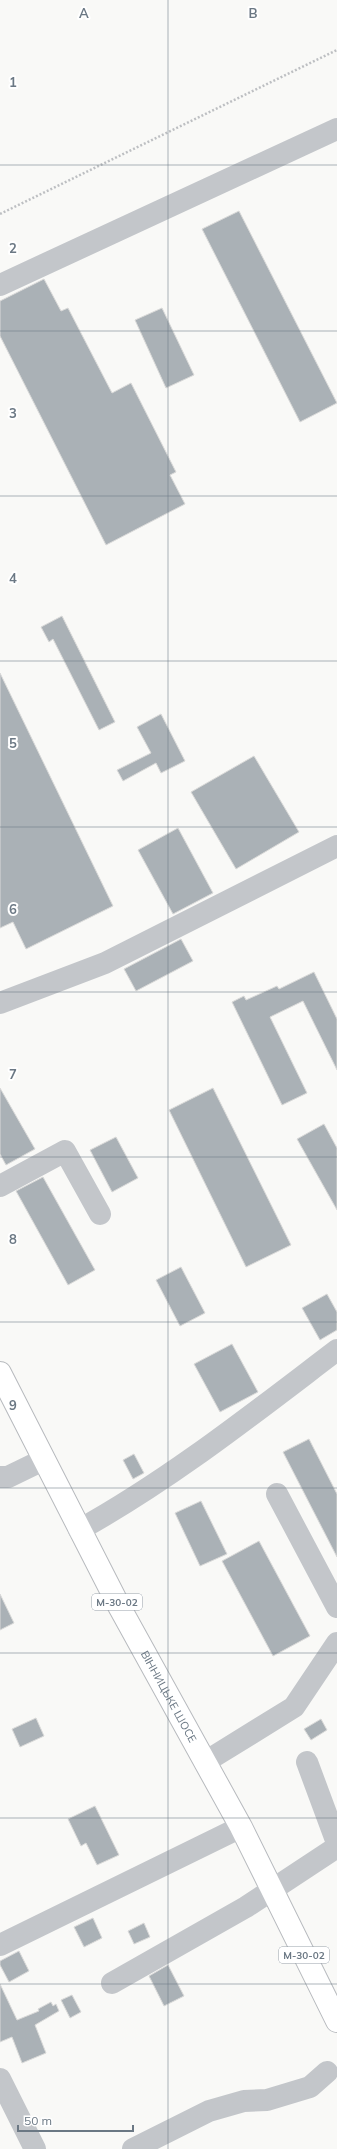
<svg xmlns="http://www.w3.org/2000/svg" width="337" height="2149" viewBox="0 0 337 2149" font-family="Mulish,sans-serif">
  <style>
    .building { fill: #aab1b6; stroke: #dadad9 }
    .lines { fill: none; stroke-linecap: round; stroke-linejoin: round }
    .major-casing { stroke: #b7babe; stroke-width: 24 }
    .path { stroke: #bdbfc2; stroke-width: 2.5; stroke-dasharray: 2 2; stroke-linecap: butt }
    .minor { stroke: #c3c6ca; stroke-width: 22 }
    .major { stroke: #fff; stroke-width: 22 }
    .grid { fill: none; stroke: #6b7884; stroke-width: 1; stroke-opacity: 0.55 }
    .labels { text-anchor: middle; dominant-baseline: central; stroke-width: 4; stroke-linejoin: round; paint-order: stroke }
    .shield { fill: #fff; stroke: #97a0a9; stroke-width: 1 }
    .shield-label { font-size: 10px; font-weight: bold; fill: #6b7884 }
    .street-label { font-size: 11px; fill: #6b7884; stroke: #fff }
    .grid-label { font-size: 13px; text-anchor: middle; font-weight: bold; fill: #6b7884; stroke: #fff; stroke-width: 4; stroke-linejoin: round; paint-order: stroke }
  </style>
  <rect width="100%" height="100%" fill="#f9f9f7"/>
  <path class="building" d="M 239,211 L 337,403 L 300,422 L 202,229 Z
    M 44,279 L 61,311 L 68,308 L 112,393 L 131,383 L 176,472 L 170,475 L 185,504 L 106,545 L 0,336 L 0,301 Z
    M 162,308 L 194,375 L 166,388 L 135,320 Z
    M 62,616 L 115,722 L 99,730 L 53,639 L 49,642 L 41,627 Z
    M 0,673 L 113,906 L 26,949 L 13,922 L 0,928 Z
    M 161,714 L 185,761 L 161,773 L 156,763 L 123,781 L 117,770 L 151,753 L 137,727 Z
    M 254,756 L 299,832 L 236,869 L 191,792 Z
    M 178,828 L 213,893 L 173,914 L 138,850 Z
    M 181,939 L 193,961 L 136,991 L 124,969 Z
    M 314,972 L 337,1019 L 337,1070 L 303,1001 L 270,1017 L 307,1093 L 282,1105 L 232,1002 L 244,996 L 246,1000 L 277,986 L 279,989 Z
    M 0,1088 L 35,1149 L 6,1165 L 0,1154 Z
    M 213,1088 L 291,1245 L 246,1267 L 169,1110 Z
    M 324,1124 L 337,1148 L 337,1210 L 297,1139 Z
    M 116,1137 L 138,1178 L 112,1192 L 90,1150 Z
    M 43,1177 L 95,1270 L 68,1285 L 16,1191 Z
    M 181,1267 L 205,1313 L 180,1326 L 156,1280 Z
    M 327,1294 L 337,1312 L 337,1330 L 320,1340 L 302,1308 Z
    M 232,1344 L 258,1392 L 220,1412 L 194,1364 Z
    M 309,1439 L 337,1494 L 337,1557 L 283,1452 Z
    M 134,1454 L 144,1473 L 133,1479 L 123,1460 Z
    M 201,1501 L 227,1554 L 200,1566 L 175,1513 Z
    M 259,1541 L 310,1636 L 273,1656 L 222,1561 Z
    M 0,1594 L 14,1623 L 0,1630 Z
    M 36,1718 L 44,1736 L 20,1747 L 12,1729 Z
    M 321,1719 L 327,1730 L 311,1740 L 304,1729 Z
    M 95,1806 L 119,1855 L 97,1865 L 86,1843 L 81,1846 L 68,1819 Z
    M 93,1918 L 102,1938 L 84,1947 L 74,1927 Z
    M 144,1923 L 150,1937 L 134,1944 L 128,1931 Z
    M 19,1951 L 29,1971 L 9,1982 L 0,1965 L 0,1961 Z
    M 168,1965 L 184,1996 L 164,2006 L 149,1976 Z
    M 0,1984 L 17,2020 L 39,2011 L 38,2009 L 51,2002 L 53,2006 L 56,2004 L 59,2011 L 35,2025 L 46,2053 L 22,2063 L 12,2037 L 0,2042 Z
    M 72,1995 L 81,2012 L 70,2018 L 61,2000 Z"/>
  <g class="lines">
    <g class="major-casing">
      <g id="major">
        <path id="s1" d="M 0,1373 L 120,1608 L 241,1827 L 337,2021"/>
      </g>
    </g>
    <path class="path" d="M 0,214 L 337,50"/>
    <path class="minor" d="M 0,285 L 337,129
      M 0,1003 L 105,963 L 337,846
      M 0,1186 L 65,1151 L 100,1214
      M 0,1477 L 8,1477 L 43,1460
      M 277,1494 L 337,1607
      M 79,1530 C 171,1479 254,1413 337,1350
      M 205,1762 L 294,1707 L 337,1643
      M 307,1762 L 337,1843
      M 0,1945 L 241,1827
      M 112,1983 L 246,1907 L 337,1847
      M 0,2079 L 35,2149
      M 133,2149 L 209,2111 L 244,2101 L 267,2100 L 310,2087 L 327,2072"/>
    <use href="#major" class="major"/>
  </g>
  <path class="grid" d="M 168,0 L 168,2149M 0,165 L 337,165M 0,331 L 337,331M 0,496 L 337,496M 0,661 L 337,661M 0,827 L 337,827M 0,992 L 337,992M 0,1157 L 337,1157M 0,1322 L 337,1322M 0,1488 L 337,1488M 0,1653 L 337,1653M 0,1818 L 337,1818M 0,1984 L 337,1984"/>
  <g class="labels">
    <g class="shield">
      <rect x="92" y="1594" width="50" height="16" rx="3"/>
      <rect x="279" y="1947" width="50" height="16" rx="3"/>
    </g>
    <g class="shield-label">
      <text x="117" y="1602">М-30-02</text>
      <text x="304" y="1955">М-30-02</text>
    </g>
    <g class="street-label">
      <text stroke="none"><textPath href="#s1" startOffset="365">ВІННИЦЬКЕ ШОСЕ</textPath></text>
    </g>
  </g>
  <g class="grid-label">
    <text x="84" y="18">A</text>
    <text x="253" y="18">B</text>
    <text x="13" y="87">1</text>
    <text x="13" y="253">2</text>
    <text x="13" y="418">3</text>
    <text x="13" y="583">4</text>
    <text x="13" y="748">5</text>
    <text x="13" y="914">6</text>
    <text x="13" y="1079">7</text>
    <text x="13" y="1244">8</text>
    <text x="13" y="1410">9</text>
  </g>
  <path d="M18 2125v6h115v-6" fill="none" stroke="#6b7884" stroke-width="2"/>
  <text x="24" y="2125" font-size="12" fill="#6b7884" stroke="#ffffff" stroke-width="3" paint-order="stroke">50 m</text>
</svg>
